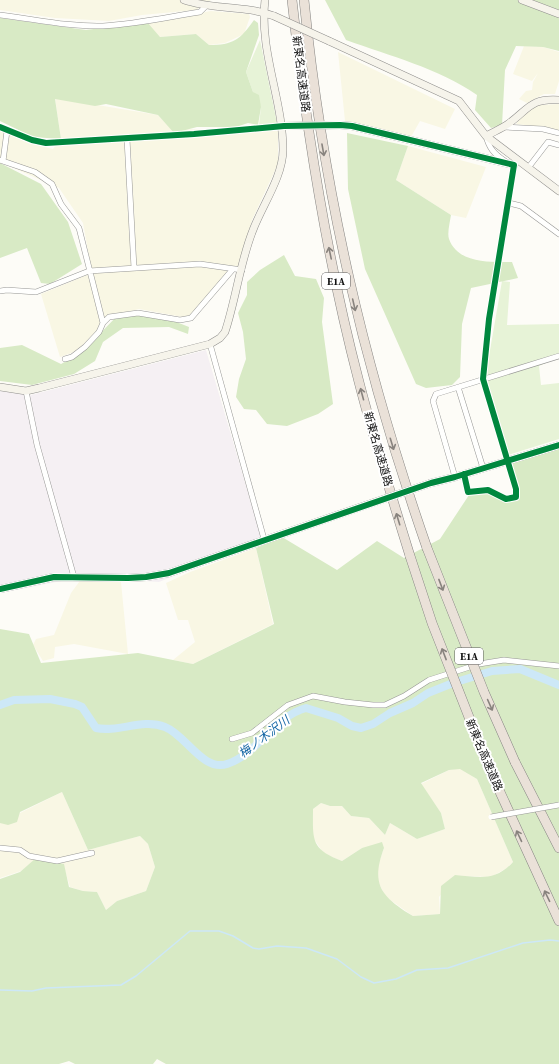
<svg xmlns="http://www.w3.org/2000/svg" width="559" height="1064" viewBox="0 0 559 1064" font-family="'Source Serif 4','Noto Sans JP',serif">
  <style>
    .industrial { fill: #f5f0f3 }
    .farmland { fill: #f9f7e4 }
    .green { fill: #e7f3d7 }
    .forest { fill: #d8eac5; fill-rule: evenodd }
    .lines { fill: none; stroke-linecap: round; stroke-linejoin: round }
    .stream { stroke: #cde8f7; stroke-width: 1.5 }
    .river { stroke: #cde8f7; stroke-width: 8 }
    .street-casing { stroke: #979795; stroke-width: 6 }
    .secondary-casing { stroke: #8e8d8b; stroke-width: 8 }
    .highway-casing { stroke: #858482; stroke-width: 10 }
    .street { stroke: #fffffe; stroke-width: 5 }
    .secondary { stroke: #f6f4eb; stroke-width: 7 }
    .highway { stroke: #eae1d8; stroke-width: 9 }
    .street-bridge-casing { stroke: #979795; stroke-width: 6; stroke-linecap: butt }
    .secondary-bridge-casing { stroke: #8e8d8b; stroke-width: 8; stroke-linecap: butt }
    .highway-bridge-casing { stroke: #858482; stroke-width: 10; stroke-linecap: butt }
    .street-bridge { stroke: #fffffe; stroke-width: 5 }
    .secondary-bridge { stroke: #f6f4eb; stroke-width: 7 }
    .highway-bridge { stroke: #eae1d8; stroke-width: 9 }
    .cycleway-casing { stroke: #fff; stroke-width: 8 }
    .cycleway { stroke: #00873e; stroke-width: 6 }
    .oneway { stroke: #88837e }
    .labels { text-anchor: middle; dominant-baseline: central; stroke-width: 4; stroke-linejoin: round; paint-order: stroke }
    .shield { fill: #fff; stroke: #585858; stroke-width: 1 }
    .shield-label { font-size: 10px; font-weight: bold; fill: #111 }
    .street-label { font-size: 11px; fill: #111; stroke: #fff }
    .water-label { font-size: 12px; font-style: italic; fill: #1768a6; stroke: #fff }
  </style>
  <rect width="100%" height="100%" fill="#fdfcf7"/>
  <path class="industrial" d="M 206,350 L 262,540 L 159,582 L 82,577 L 0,593 L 0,391 L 31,395 Z"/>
  <path class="farmland" d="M 0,0 L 211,0 L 196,10 L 142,15 L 109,21 L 55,18 L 0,10 Z
    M 211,11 L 249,14 L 250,17 L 244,34 L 225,43 L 209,45 L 196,34 L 160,37 L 145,23 Z
    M 524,46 L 543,47 L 559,52 L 559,81 L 555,94 L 544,94 L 527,103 L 519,99 L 526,91 L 532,90 L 533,82 L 538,73 L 532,81 L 513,74 Z
    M 338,52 L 455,109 L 445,129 L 420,121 L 411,137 L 345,121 Z
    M 55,98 L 158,115 L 171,129 L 278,131 L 278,164 L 252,220 L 239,267 L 188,318 L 139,309 L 111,316 L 77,351 L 60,357 L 41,294 L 92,273 L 83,223 L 59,188 L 0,162 L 0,130 L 28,143 L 53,149 L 61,139 Z
    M 559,104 L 559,132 L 543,127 L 516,124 L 525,113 L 537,105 Z
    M 408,146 L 486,167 L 466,218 L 451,215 L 396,180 Z
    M 256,548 L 273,624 L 193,664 L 173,660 L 195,642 L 188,620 L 178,620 L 166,583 L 190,572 Z
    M 82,578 L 121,582 L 128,654 L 74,644 L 55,647 L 54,658 L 43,661 L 33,645 L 36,639 L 54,635 L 71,593 Z
    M 460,768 L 477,779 L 513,862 L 507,868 L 491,877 L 455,876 L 439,897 L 440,914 L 413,916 L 386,897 L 378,882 L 378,865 L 384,848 L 362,848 L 342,861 L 324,854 L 312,836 L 313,809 L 321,803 L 330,806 L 342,806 L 351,816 L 369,818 L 385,835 L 390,823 L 417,839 L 445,829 L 441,813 L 421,784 L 449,770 Z
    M 62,792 L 88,850 L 140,836 L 148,844 L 155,867 L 146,891 L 117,901 L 106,910 L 97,892 L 83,891 L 70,887 L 63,864 L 36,859 L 21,871 L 0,878 L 0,823 Z"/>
  <path class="green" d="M 260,40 L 277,123 L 259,125 L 261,107 L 253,92 L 246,72 Z
    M 502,281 L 510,282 L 507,325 L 559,324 L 559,357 L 539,366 L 541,385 L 559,383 L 559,439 L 508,455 L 485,379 Z"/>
  <path class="forest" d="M 325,0 L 559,0 L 559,51 L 543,47 L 516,46 L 505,70 L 502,125 L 491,128 L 475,110 L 477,95 C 438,68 390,56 346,40 Z
    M 0,18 L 86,30 L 147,22 L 160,37 L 196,34 L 209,45 C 233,45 240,40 254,20 L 258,23 L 259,35 L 246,72 L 253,92 L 259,95 L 261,107 L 258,125 L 248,123 L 236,127 L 197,127 L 174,133 L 158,115 L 106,104 L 95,106 L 55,99 L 61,139 L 33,137 L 0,121 Z
    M 347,133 L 408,146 L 396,180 L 451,215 C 450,222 447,233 449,239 C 458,264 491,262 512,262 L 518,278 L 471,288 L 462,324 L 460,377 L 452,385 L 426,388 L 416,384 L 365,269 L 348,189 Z
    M 0,163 L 41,184 L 68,222 L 82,264 L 50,284 L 41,283 L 27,248 L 0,258 Z
    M 284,255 L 295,276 L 316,279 L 324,298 L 322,322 L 333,404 L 318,414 L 287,426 L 267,424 L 256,410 L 244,409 L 236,397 L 239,379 L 246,359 L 243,332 L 238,313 L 247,295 L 247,282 L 260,270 Z
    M 121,312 L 174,321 L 189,327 L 188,334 L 169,327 L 123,328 L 103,342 L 95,361 L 74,374 L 32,385 L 0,381 L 0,348 L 22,345 L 61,364 L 81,353 Z
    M 559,449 L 559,1064 L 166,1064 L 157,1059 L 153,1064 L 75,1064 L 69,1061 L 59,1064 L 0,1064 L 0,879 L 20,872 L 36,858 L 64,864 L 69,887 L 83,891 L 97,892 L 106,910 L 117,901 L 146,891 L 155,867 L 148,844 L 140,836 L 88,850 L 62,792 L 20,812 L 17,822 L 8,825 L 0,823 L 0,629 L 29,634 L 41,663 L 138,653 L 193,664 L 274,624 L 256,548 L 282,537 L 337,570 L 377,541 L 404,558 L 440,539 L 469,495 L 489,489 L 506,499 L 518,497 L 512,462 ZM 460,769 L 477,779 L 513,862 C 495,882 479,877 455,875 L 441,886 L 440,914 L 413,916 C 382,897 370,885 384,848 L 382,842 L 362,848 L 342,861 C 310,849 313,839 313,809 L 321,803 L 330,806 L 342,806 L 351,816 L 369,818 L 385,835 L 390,823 L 417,839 L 445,829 L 441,813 L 421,783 L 449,770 Z"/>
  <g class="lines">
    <path class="stream" d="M 0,990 L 32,991 L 46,988 L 121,985 L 136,976 L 190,931 L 219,931 L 233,936 L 253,948 L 259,949 L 277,946 L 306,948 L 337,959 L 361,977 L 374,983 L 396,979 L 417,970 L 448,968 L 523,943 L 550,940 L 559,941"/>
    <path class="river" d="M 0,705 L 14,700 L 50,699 L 75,704 L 82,707 L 96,728 C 118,733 142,718 165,727 C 186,735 203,772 227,764 C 258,754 273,717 306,708 L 338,718 L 352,726 L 361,728 L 373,724 L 390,713 L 413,703 L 428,693 L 453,683 L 492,671 L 520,669 L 559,685"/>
    <g class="street-casing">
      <path id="street" d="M 0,15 C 34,19 69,27 103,26 C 136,24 168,17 200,12 L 206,6
        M 0,127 L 32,140 L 46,143 L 194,134 L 280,126
        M 504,127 L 543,129 L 559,133
        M 486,136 C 489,148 494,154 505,161
        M 127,139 L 134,268
        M 0,160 L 35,172 L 52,184 L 61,204 L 79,228 L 103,323
        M 3,161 L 7,131
        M 528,168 L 548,142 L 559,145
        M 509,203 L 521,206 L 559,234
        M 0,291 L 7,290 L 36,292 L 89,271 L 200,264 L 242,270
        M 210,344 L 264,539
        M 65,359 L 72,357 L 85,347 L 99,332 L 103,323 L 109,317 L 138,313 L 180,320 L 191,318 L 233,269
        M 458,387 L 483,468
        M 26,391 L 37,445 L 74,577
        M 464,474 L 468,492 L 488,490 L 506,499 L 516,497 L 516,489 L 483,379 L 489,319 L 514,165
        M 455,477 L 433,401 L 436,394 L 559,356
        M 232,739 L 252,733 L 288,705 L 313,696 L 345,702 L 373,705 L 385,705 L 404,696 L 429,680 L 479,664 L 504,660 L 559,666
        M 0,848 L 20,850 L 29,856 L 57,861 L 92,853"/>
    </g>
    <g class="secondary-casing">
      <path id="secondary" d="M 184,0 C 213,10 245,5 274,16
        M 522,0 L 559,14
        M 329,41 L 459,101 L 486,136 L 559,191
        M 340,125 L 352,126 L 514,165
        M 486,136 C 493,132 501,129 508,124 C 529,109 530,98 559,100
        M 0,387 L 26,391 L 39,388 L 210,344 L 220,338 L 225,332 C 236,299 240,262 253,230 C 262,206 283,176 283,150 C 283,100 259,51 265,0
        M 431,483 L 455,477 L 559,445
        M 0,589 L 54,577 L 128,578 L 146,577 L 169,573 L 375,502"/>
    </g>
    <g class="highway-casing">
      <path id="highway" d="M 292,0 C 306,128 326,256 359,382 C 374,440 392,498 410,556
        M 304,0 C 323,191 364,367 427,548
        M 515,762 L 559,848
        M 489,768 L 559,921"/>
    </g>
    <use href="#street" class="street"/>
    <use href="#secondary" class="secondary"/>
    <use href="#highway" class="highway"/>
    <g class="street-bridge-casing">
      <path id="street-bridge" d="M 491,817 L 559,805"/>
    </g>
    <g class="secondary-bridge-casing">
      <path id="secondary-bridge" d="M 274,16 L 329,41
        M 284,126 L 340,125
        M 375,502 L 431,483"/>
    </g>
    <g class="highway-bridge-casing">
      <path id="highway-bridge" d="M 427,548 L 484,692 L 515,762
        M 410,556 L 432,623 L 489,768"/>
    </g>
    <use href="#street-bridge" class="street-bridge"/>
    <use href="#secondary-bridge" class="secondary-bridge"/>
    <use href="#highway-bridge" class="highway-bridge"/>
    <g class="cycleway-casing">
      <path id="cycleway" d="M 0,127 L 32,140 L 46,143 L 194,134 L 284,126 L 340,125 L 352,126 L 514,165 L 489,319 L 483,379 L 516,489 L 516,497 L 506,499 L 488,490 L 468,492 L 464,474
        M 0,589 L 54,577 L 128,578 L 146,577 L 169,573 L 431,483 L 455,477 L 559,445"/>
    </g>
    <use href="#cycleway" class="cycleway"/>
  </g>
  <defs><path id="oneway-shaft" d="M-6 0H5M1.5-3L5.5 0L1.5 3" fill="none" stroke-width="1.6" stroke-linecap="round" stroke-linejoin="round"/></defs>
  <g class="oneway">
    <use href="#oneway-shaft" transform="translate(323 150) rotate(80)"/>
    <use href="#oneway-shaft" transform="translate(330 253) rotate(-102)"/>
    <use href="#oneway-shaft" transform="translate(354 305) rotate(77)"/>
    <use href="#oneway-shaft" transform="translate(362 394) rotate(-105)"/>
    <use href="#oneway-shaft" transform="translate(392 444) rotate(73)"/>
    <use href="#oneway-shaft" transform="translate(398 519) rotate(-107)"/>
    <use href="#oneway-shaft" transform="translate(441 585) rotate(69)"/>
    <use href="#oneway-shaft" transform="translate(444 654) rotate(-111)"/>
    <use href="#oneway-shaft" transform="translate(490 705) rotate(66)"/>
    <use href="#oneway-shaft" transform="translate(519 836) rotate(-115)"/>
    <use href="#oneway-shaft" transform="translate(547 896) rotate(-116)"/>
  </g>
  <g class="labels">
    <g class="shield">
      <rect x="322" y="273" width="28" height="16" rx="3"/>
      <rect x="455" y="648" width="28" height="16" rx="3"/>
    </g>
    <g class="shield-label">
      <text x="336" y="281">E1A</text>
      <text x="469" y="656">E1A</text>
    </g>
    <g class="street-label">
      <text transform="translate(301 74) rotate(83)">新東名高速道路</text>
      <text transform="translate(378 449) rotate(74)">新東名高速道路</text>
      <text transform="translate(484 755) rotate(67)">新東名高速道路</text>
    </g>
    <g class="water-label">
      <text transform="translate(264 737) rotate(-37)">梅ノ木沢川</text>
    </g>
  </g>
</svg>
